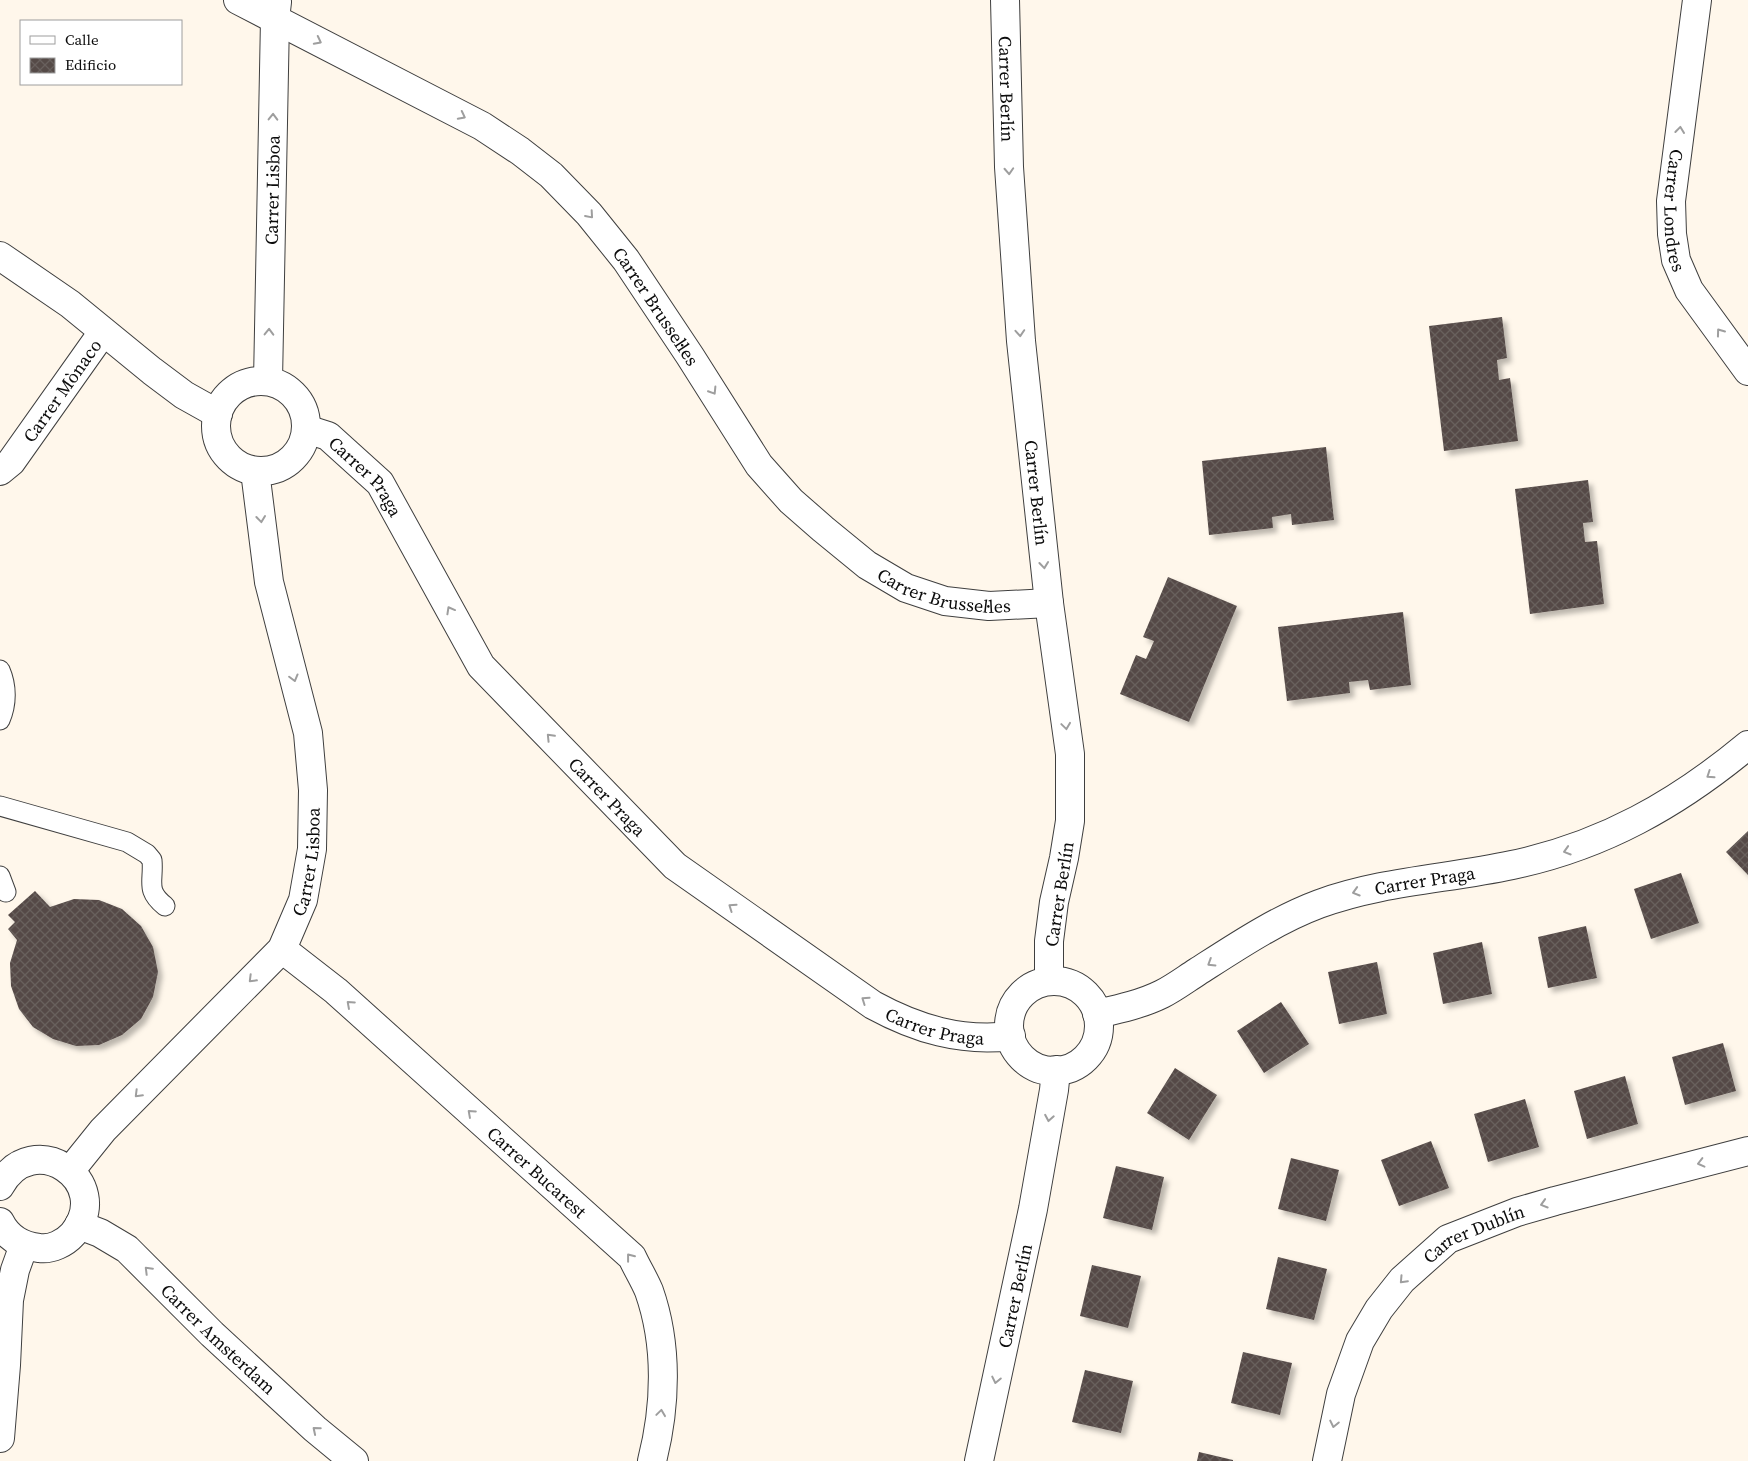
<svg xmlns="http://www.w3.org/2000/svg" width="1748" height="1461" viewBox="0 0 1748 1461" font-family="'Source Serif 4',serif">
  <style>
    .building { fill: url(#building-cross-hatch); filter: url(#shadow) }
    .lines { fill: none; stroke-linecap: round; stroke-linejoin: round }
    .service-casing { stroke: #3f3f3f; stroke-width: 21 }
    .minor-casing { stroke: #3f3f3f; stroke-width: 30 }
    .service { stroke: #fff; stroke-width: 19 }
    .minor { stroke: #fff; stroke-width: 28 }
    .oneway { stroke: #9e9e9e }
    .labels { text-anchor: middle; dominant-baseline: central; stroke-width: 5; stroke-linejoin: round; paint-order: stroke }
    .street-label { font-size: 18px; fill: #0c0c0c; stroke: #fff }
  </style>
  <defs>
    <pattern id="building-cross-hatch" width="8" height="8" patternUnits="userSpaceOnUse" patternTransform="scale(1.25)"><rect width="8" height="8" fill="#554a47"/><path d="M0 0l8 8M0 8l8-8" fill="none" stroke="#68605d"/></pattern>
    <filter id="shadow"><feDropShadow dx="4.5" dy="4.5" stdDeviation="2.5" flood-color="#0004"/></filter>
  </defs>
  <rect width="100%" height="100%" fill="#fff7eb"/>
  <path class="building" d="M 1502,317 L 1507,358 L 1497,360 L 1499,380 L 1510,378 L 1518,441 L 1444,451 L 1429,326 Z
    M 1326,447 L 1334,520 L 1292,525 L 1291,514 L 1272,517 L 1273,528 L 1209,535 L 1202,461 Z
    M 1588,480 L 1593,522 L 1583,523 L 1585,542 L 1597,541 L 1604,604 L 1530,614 L 1515,489 Z
    M 1168,577 L 1237,606 L 1189,722 L 1120,694 L 1136,655 L 1146,659 L 1154,641 L 1143,637 Z
    M 1403,612 L 1411,685 L 1370,690 L 1368,680 L 1349,682 L 1350,693 L 1287,701 L 1278,627 Z
    M 1748,831 L 1748,875 L 1726,852 Z
    M 1681,873 L 1699,923 L 1651,939 L 1634,889 Z
    M 35,891 L 50,907 L 74,899 L 99,900 L 122,909 L 141,926 L 153,947 L 158,972 L 153,997 L 141,1019 L 122,1035 L 99,1045 L 76,1046 L 53,1039 L 33,1027 L 19,1009 L 11,986 L 10,963 L 17,940 L 8,929 L 15,922 L 8,915 Z
    M 1586,926 L 1597,978 L 1548,988 L 1538,937 Z
    M 1482,942 L 1492,994 L 1443,1004 L 1433,953 Z
    M 1377,962 L 1387,1014 L 1339,1024 L 1328,972 Z
    M 1281,1002 L 1309,1044 L 1264,1073 L 1237,1031 Z
    M 1723,1043 L 1736,1091 L 1685,1105 L 1672,1057 Z
    M 1175,1068 L 1217,1095 L 1189,1140 L 1147,1113 Z
    M 1625,1076 L 1638,1124 L 1587,1139 L 1574,1091 Z
    M 1525,1099 L 1539,1147 L 1488,1162 L 1474,1114 Z
    M 1431,1141 L 1449,1188 L 1399,1206 L 1381,1160 Z
    M 1291,1158 L 1339,1170 L 1326,1221 L 1278,1209 Z
    M 1116,1166 L 1164,1177 L 1152,1230 L 1103,1218 Z
    M 1278,1257 L 1327,1269 L 1314,1320 L 1266,1309 Z
    M 1092,1265 L 1141,1276 L 1128,1328 L 1080,1316 Z
    M 1243,1352 L 1292,1363 L 1280,1415 L 1231,1403 Z
    M 1085,1370 L 1133,1381 L 1121,1433 L 1072,1422 Z
    M 1199,1452 L 1233,1460 L 1233,1461 L 1197,1461 Z"/>
  <g class="lines">
    <g class="service-casing">
      <path id="service" d="M 0,670 C 7,686 7,704 0,720
        M 0,806 L 127,842 L 147,854 L 152,860 C 154,882 145,890 165,906
        M 0,876 L 6,892"/>
    </g>
    <g class="minor-casing">
      <g id="minor">
        <path id="s1" d="M 238,0 L 482,126 L 520,151 L 551,175 L 589,214 L 626,260 L 690,356 L 759,465 L 791,501 L 823,529 L 867,565 L 906,588 L 945,601 L 989,606 L 1049,603"/>
        <path id="s2" d="M 1005,0 L 1009,167 L 1021,341 L 1049,603 L 1070,754 L 1070,821 L 1064,858 L 1054,902 L 1049,941 L 1049,981"/>
        <path id="s3" d="M 1697,0 L 1671,201 L 1672,234 L 1676,260 L 1689,290 L 1748,371"/>
        <path d="M 0,256 L 70,304 L 152,371 L 184,395 L 218,414"/>
        <circle cx="261" cy="426" r="45"/>
        <path id="s4" d="M 268,381 L 275,19 L 277,2"/>
        <path id="s5" d="M 306,429 L 328,436 L 380,483 L 481,666 L 675,866 L 873,1005 C 917,1029 961,1042 1011,1036"/>
        <path id="s6" d="M 0,471 L 11,462 L 103,332"/>
        <path id="s7" d="M 282,949 L 336,991 L 632,1257 C 637,1268 644,1279 649,1291 C 668,1345 666,1406 652,1461"/>
        <circle cx="1054" cy="1026" r="45"/>
        <path id="s8" d="M 1097,1014 C 1119,1009 1142,1004 1162,994 C 1174,988 1186,979 1197,972 C 1236,947 1276,920 1319,904 C 1382,881 1447,879 1512,865 C 1603,846 1677,804 1748,745"/>
        <path id="s9" d="M 70,1171 L 103,1130 L 282,949 L 303,900 L 312,849 L 313,790 L 308,733 L 269,582 L 255,471"/>
        <path d="M 0,1186 C 32,1126 116,1181 73,1234 C 65,1243 51,1250 39,1248 C 21,1246 8,1238 0,1222"/>
        <path id="s10" d="M 79,1225 L 100,1233 L 127,1249 L 212,1334 L 315,1429 L 354,1461"/>
        <path d="M 0,1438 L 6,1365 L 9,1300 L 15,1270 L 24,1245"/>
        <path id="s11" d="M 979,1461 L 1033,1209 L 1054,1090 L 1056,1070"/>
        <path id="s12" d="M 1327,1461 L 1341,1394 L 1360,1341 L 1379,1309 L 1402,1280 L 1448,1239 L 1517,1212 L 1555,1201 L 1748,1151"/>
      </g>
    </g>
    <use href="#service" class="service"/>
    <use href="#minor" class="minor"/>
  </g>
  <defs><path id="oneway-chevron" d="M-2-3.5L2.5 0L-2 3.5" fill="none" stroke-width="1.6" stroke-linecap="round" stroke-linejoin="round" transform="scale(1.25)"/></defs>
  <g class="oneway">
    <use href="#oneway-chevron" transform="translate(318 41) rotate(27)"/>
    <use href="#oneway-chevron" transform="translate(462 116) rotate(27)"/>
    <use href="#oneway-chevron" transform="translate(273 117) rotate(-89)"/>
    <use href="#oneway-chevron" transform="translate(1680 130) rotate(-83)"/>
    <use href="#oneway-chevron" transform="translate(1009 171) rotate(87)"/>
    <use href="#oneway-chevron" transform="translate(590 215) rotate(49)"/>
    <use href="#oneway-chevron" transform="translate(269 332) rotate(-89)"/>
    <use href="#oneway-chevron" transform="translate(1720 332) rotate(-126)"/>
    <use href="#oneway-chevron" transform="translate(1020 333) rotate(86)"/>
    <use href="#oneway-chevron" transform="translate(713 391) rotate(58)"/>
    <use href="#oneway-chevron" transform="translate(261 519) rotate(83)"/>
    <use href="#oneway-chevron" transform="translate(1044 565) rotate(84)"/>
    <use href="#oneway-chevron" transform="translate(450 610) rotate(-119)"/>
    <use href="#oneway-chevron" transform="translate(294 678) rotate(75)"/>
    <use href="#oneway-chevron" transform="translate(1066 726) rotate(82)"/>
    <use href="#oneway-chevron" transform="translate(550 737) rotate(-134)"/>
    <use href="#oneway-chevron" transform="translate(1710 775) rotate(146)"/>
    <use href="#oneway-chevron" transform="translate(1567 851) rotate(163)"/>
    <use href="#oneway-chevron" transform="translate(1356 892) rotate(163)"/>
    <use href="#oneway-chevron" transform="translate(732 907) rotate(-145)"/>
    <use href="#oneway-chevron" transform="translate(1211 963) rotate(148)"/>
    <use href="#oneway-chevron" transform="translate(252 979) rotate(135)"/>
    <use href="#oneway-chevron" transform="translate(865 1000) rotate(-145)"/>
    <use href="#oneway-chevron" transform="translate(350 1004) rotate(-138)"/>
    <use href="#oneway-chevron" transform="translate(138 1094) rotate(135)"/>
    <use href="#oneway-chevron" transform="translate(471 1113) rotate(-138)"/>
    <use href="#oneway-chevron" transform="translate(1049 1118) rotate(100)"/>
    <use href="#oneway-chevron" transform="translate(1701 1163) rotate(166)"/>
    <use href="#oneway-chevron" transform="translate(1544 1204) rotate(163)"/>
    <use href="#oneway-chevron" transform="translate(630 1257) rotate(-128)"/>
    <use href="#oneway-chevron" transform="translate(148 1270) rotate(-135)"/>
    <use href="#oneway-chevron" transform="translate(1403 1280) rotate(133)"/>
    <use href="#oneway-chevron" transform="translate(996 1380) rotate(102)"/>
    <use href="#oneway-chevron" transform="translate(661 1413) rotate(-82)"/>
    <use href="#oneway-chevron" transform="translate(1334 1424) rotate(102)"/>
    <use href="#oneway-chevron" transform="translate(316 1430) rotate(-140)"/>
  </g>
  <g class="labels">
    <g class="street-label">
      <text stroke="none"><textPath href="#s2" startOffset="89">Carrer Berlín</textPath></text>
      <text stroke="none"><textPath href="#s4" startOffset="191">Carrer Lisboa</textPath></text>
      <text stroke="none"><textPath href="#s3" startOffset="212">Carrer Londres</textPath></text>
      <text stroke="none"><textPath href="#s1" startOffset="528">Carrer Brussel·les</textPath></text>
      <text stroke="none"><textPath href="#s6" startOffset="102">Carrer Mònaco</textPath></text>
      <text stroke="none"><textPath href="#s5" startOffset="79">Carrer Praga</textPath></text>
      <text stroke="none"><textPath href="#s2" startOffset="494">Carrer Berlín</textPath></text>
      <text stroke="none"><textPath href="#s1" startOffset="948">Carrer Brussel·les</textPath></text>
      <text stroke="none"><textPath href="#s5" startOffset="484">Carrer Praga</textPath></text>
      <text stroke="none"><textPath href="#s9" startOffset="399">Carrer Lisboa</textPath></text>
      <text stroke="none"><textPath href="#s8" startOffset="358">Carrer Praga</textPath></text>
      <text transform="translate(1059 894) rotate(-81)">Carrer Berlín</text>
      <text stroke="none"><textPath href="#s5" startOffset="889">Carrer Praga</textPath></text>
      <text stroke="none"><textPath href="#s7" startOffset="339">Carrer Bucarest</textPath></text>
      <text stroke="none"><textPath href="#s12" startOffset="286">Carrer Dublín</textPath></text>
      <text stroke="none"><textPath href="#s11" startOffset="169">Carrer Berlín</textPath></text>
      <text stroke="none"><textPath href="#s10" startOffset="182">Carrer Amsterdam</textPath></text>
    </g>
  </g>
  <rect x="20" y="20" width="162" height="65" fill="#ffffff" stroke="#9e9e9e"/>
  <rect x="30" y="36" width="25" height="8" fill="#ffffff" stroke="#9e9e9e"/>
  <text x="65" y="45" font-size="15" fill="#0c0c0c">Calle</text>
  <rect x="30" y="58" width="25" height="15" fill="url(#building-cross-hatch)" stroke="#9e9e9e"/>
  <text x="65" y="70" font-size="15" fill="#0c0c0c">Edificio</text>
</svg>
